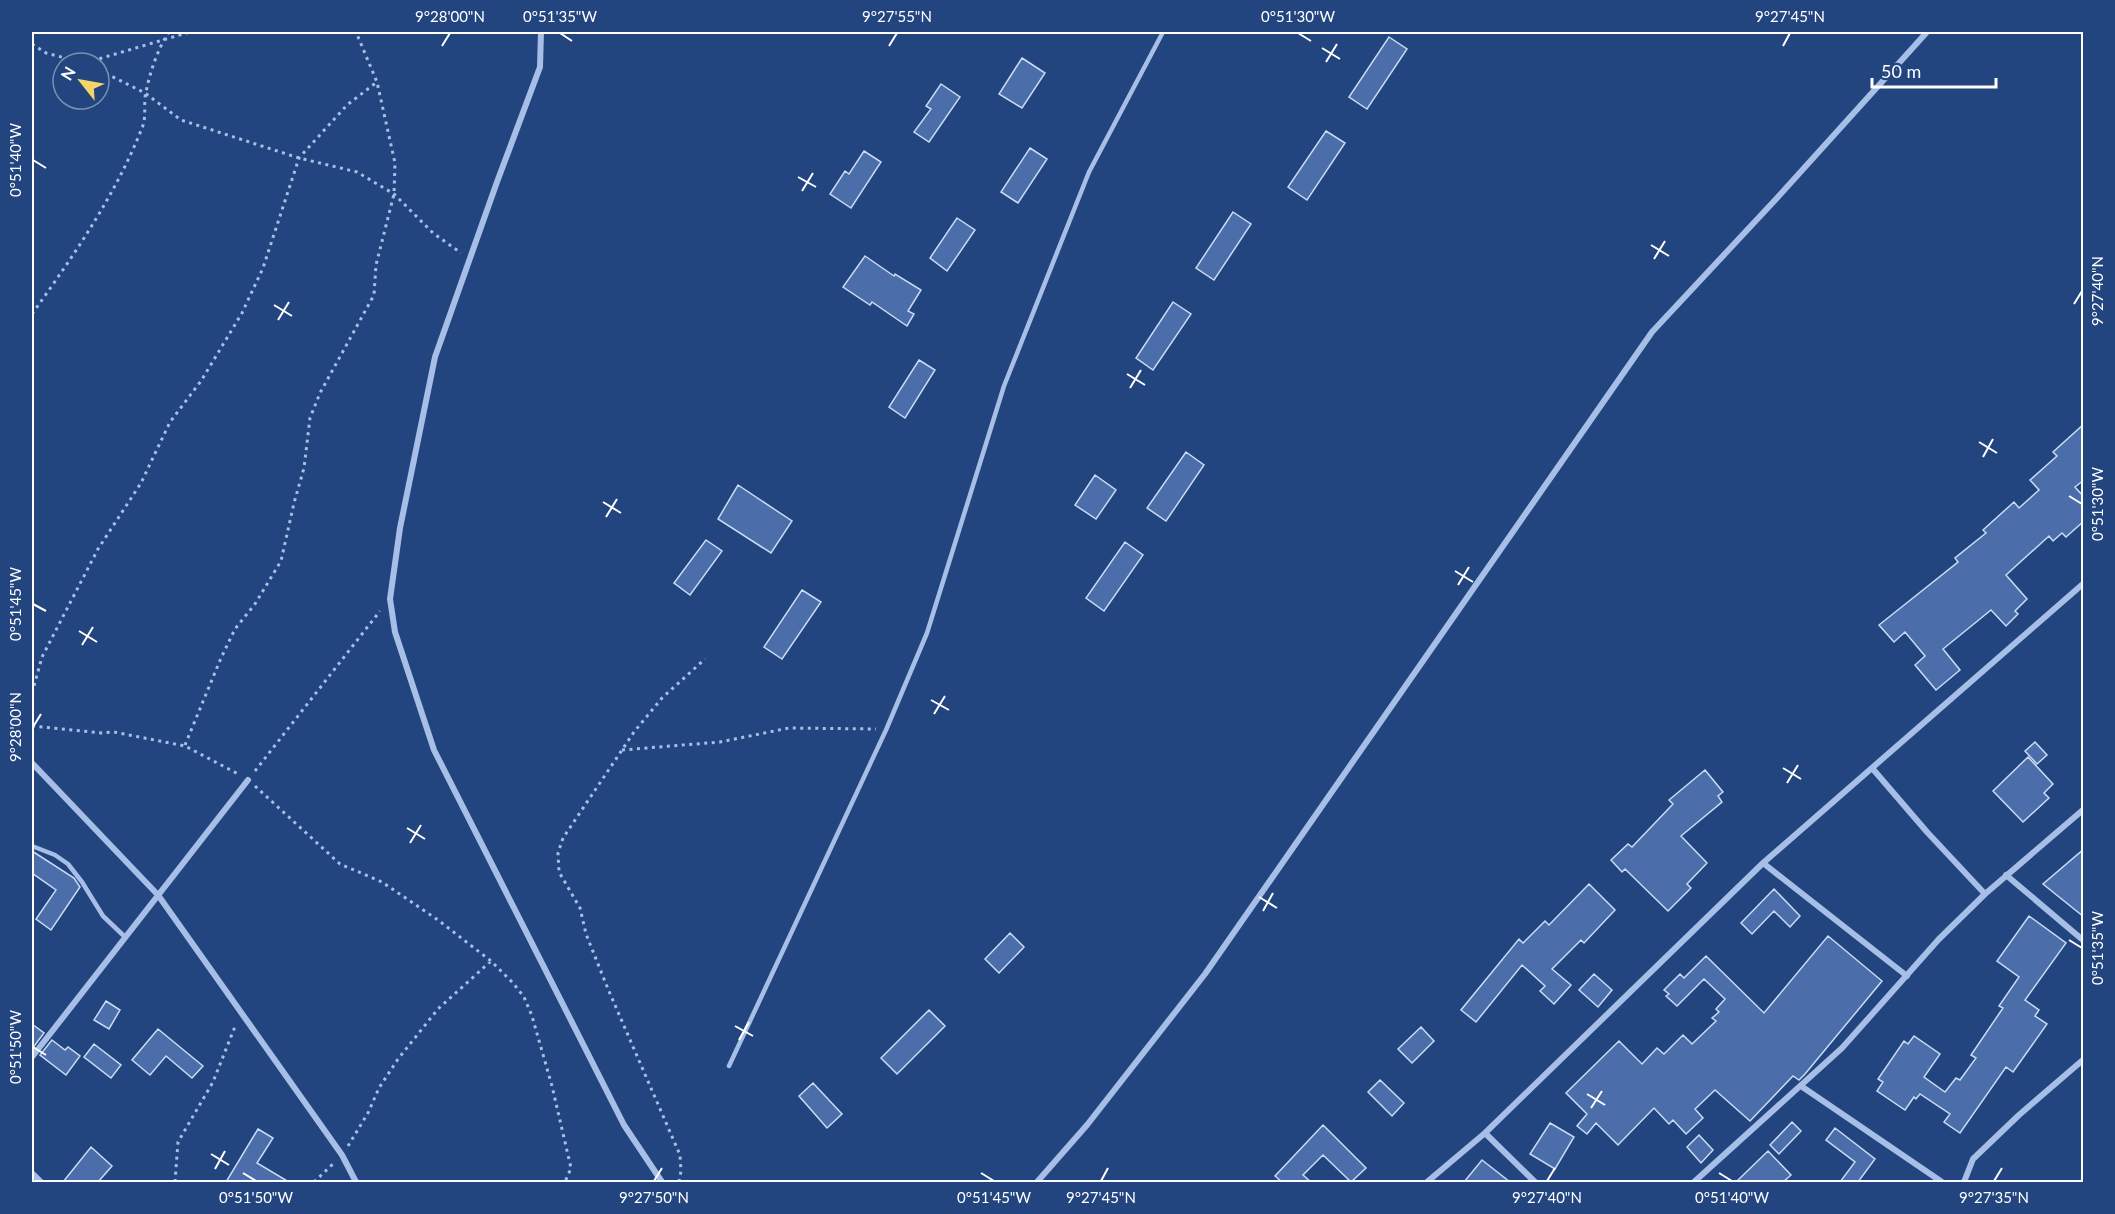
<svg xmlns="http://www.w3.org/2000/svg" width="2115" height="1214" viewBox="0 0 2115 1214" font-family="Lato,sans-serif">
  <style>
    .building { fill: #4b6da9; stroke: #cbdbf5; stroke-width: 1.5 }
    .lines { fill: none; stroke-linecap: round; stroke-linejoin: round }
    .path { stroke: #a7bfe7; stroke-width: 3; stroke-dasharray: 3 4.5; stroke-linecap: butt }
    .lane { stroke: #a7bfe7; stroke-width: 4.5 }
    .street { stroke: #a7bfe7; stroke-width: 6 }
    .ticks { fill: none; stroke: #fff; stroke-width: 2 }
    .neatline { fill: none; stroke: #fff; stroke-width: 2 }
    .ticks-label { font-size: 15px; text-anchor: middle; fill: #fff }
  </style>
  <rect width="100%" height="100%" fill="#22447f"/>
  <path class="building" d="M 1389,37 L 1407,49 L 1367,109 L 1349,97 Z
    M 1022,58 L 1045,73 L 1022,108 L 999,94 Z
    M 941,84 L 960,97 L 929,142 L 914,132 L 931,109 L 926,106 Z
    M 1326,131 L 1345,143 L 1307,200 L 1288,187 Z
    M 1030,148 L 1047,159 L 1018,203 L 1001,192 Z
    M 864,151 L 881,162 L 851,208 L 830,194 L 845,171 L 849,174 Z
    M 1233,212 L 1251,224 L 1214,280 L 1196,268 Z
    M 957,218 L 975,230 L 947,271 L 930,258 Z
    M 865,256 L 894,276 L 895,274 L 921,290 L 908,311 L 914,314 L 907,326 L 872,302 L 870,305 L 843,287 Z
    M 1173,302 L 1191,314 L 1153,370 L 1136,358 Z
    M 919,360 L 935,370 L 905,418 L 889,407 Z
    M 2084,424 L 2084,480 L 2075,487 L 2084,497 L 2084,521 L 2066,537 L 2062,533 L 2053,541 L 2049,536 L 2006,575 L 2027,599 L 2015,611 L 2018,614 L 2006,626 L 1991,610 L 1943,649 L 1960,670 L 1936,690 L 1915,665 L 1925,656 L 1905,632 L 1894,642 L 1879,625 L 1958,562 L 1955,558 L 1986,533 L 1983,530 L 2014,502 L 2019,508 L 2039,490 L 2030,480 L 2057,456 L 2053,452 Z
    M 1186,452 L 1204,465 L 1166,521 L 1147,508 Z
    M 1095,475 L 1116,490 L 1096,519 L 1075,505 Z
    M 738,485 L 792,521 L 771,553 L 718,519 Z
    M 706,540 L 722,551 L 690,595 L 674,583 Z
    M 1125,542 L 1143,555 L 1104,611 L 1086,598 Z
    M 802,590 L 821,602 L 782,659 L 764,647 Z
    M 2035,742 L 2047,755 L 2037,764 L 2025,751 Z
    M 2028,757 L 2053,784 L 2044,793 L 2049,798 L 2023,822 L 1993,791 Z
    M 1705,770 L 1723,792 L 1718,796 L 1722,802 L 1681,836 L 1707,863 L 1687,884 L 1691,888 L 1668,911 L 1625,869 L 1622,872 L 1611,860 L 1628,844 L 1632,847 L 1673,804 L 1669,800 Z
    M 2084,849 L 2084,917 L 2043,884 Z
    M 32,851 L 74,878 L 80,887 L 51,930 L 36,919 L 56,890 L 32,873 Z
    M 1589,884 L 1615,910 L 1584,943 L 1581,940 L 1552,969 L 1571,985 L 1554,1004 L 1540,991 L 1545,986 L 1522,965 L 1476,1022 L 1461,1010 L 1519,939 L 1523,943 L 1545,921 L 1549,925 Z
    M 1774,889 L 1800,916 L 1790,927 L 1774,911 L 1752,934 L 1741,923 Z
    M 2029,916 L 2066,943 L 2025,1000 L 2039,1010 L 2035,1016 L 2047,1024 L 2013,1072 L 2006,1067 L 1960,1133 L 1944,1122 L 1950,1114 L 1920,1094 L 1916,1099 L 1914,1097 L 1905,1110 L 1877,1091 L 1883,1082 L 1878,1079 L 1904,1041 L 1908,1044 L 1914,1036 L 1940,1054 L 1924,1077 L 1945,1092 L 1956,1078 L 1960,1080 L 1976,1058 L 1971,1055 L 2003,1008 L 1999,1006 L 2019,977 L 1997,961 Z
    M 1010,933 L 1024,947 L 999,973 L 985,959 Z
    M 1828,936 L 1882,981 L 1805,1074 L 1799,1080 L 1793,1076 L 1750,1121 L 1715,1090 L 1695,1109 L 1703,1118 L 1686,1134 L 1673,1120 L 1669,1124 L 1654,1108 L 1618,1145 L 1596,1123 L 1587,1134 L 1577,1126 L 1587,1114 L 1566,1093 L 1619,1041 L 1642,1064 L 1657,1048 L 1664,1054 L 1683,1035 L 1692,1044 L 1716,1021 L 1712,1018 L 1719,1012 L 1716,1009 L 1725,999 L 1704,979 L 1677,1006 L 1666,996 L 1669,994 L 1664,990 L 1680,974 L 1684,978 L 1706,956 L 1764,1013 Z
    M 1594,974 L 1612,990 L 1598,1007 L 1579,990 Z
    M 106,1001 L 120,1010 L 109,1029 L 94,1020 Z
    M 929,1010 L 945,1026 L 897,1074 L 881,1058 Z
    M 32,1024 L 44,1033 L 32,1049 Z
    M 1421,1027 L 1434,1041 L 1412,1063 L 1398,1049 Z
    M 158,1029 L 203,1066 L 192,1078 L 166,1056 L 150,1075 L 132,1060 Z
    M 52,1040 L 65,1050 L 68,1047 L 80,1056 L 66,1075 L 40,1055 Z
    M 94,1044 L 121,1065 L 111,1078 L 84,1057 Z
    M 1380,1080 L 1404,1103 L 1392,1116 L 1368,1092 Z
    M 813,1083 L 842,1114 L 827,1128 L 799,1096 Z
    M 1792,1122 L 1801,1131 L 1779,1154 L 1770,1145 Z
    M 1550,1123 L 1574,1137 L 1555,1169 L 1530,1154 Z
    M 1323,1125 L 1366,1168 L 1351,1182 L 1323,1155 L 1303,1175 L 1311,1182 L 1282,1182 L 1275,1176 Z
    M 1835,1128 L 1875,1159 L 1858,1182 L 1840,1182 L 1855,1162 L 1826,1140 Z
    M 258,1129 L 273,1138 L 257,1163 L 289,1182 L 226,1182 Z
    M 1699,1135 L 1713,1150 L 1701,1163 L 1687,1147 Z
    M 91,1147 L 112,1166 L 98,1182 L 63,1182 Z
    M 1768,1151 L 1791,1175 L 1783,1182 L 1736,1182 Z
    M 1482,1160 L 1510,1182 L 1464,1182 Z"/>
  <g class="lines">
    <path class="path" d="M 32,44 L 46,53 L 84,63
      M 85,63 L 190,32
      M 99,70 L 145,93 L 181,120 L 299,158 L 357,172 L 394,194 L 433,233 L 461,253
      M 32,314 C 74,255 115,196 142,128 C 147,117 143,103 146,92 C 150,72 158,48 169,32
      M 32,693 L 42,657 L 98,549 L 141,483 L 170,422 L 201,381 L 242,313 L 263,268 L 299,158 L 347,105 L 377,82
      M 32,726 L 102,733 L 114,732 L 185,746 L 240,775
      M 185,745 L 221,658 L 235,629 L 255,604 L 281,561 L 294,503 L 304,468 L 310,418 L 320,393 L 374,295 L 376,265 L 394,194 L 395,163 L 377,82 L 356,32
      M 622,750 L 720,742 L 789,728 L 876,729
      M 255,771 L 380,611
      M 255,786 L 340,864 L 382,882 L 438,920 L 491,961 L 513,983 L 524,997 L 532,1016 L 552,1086 L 571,1168 L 565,1182
      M 348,1146 L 368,1113 L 379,1088 L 398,1059 L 438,1009 L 491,961
      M 175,1182 L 178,1142 L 213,1082 L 236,1024
      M 314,1182 L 334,1163
      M 679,1182 L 681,1171 L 680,1155 L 608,989 L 586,934 L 580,908 L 559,872 L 558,853 L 563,838 L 634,732 L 662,698 L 705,659"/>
    <path class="lane" d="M 32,846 L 55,855 L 68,864 L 82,882 L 103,916 L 125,937
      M 729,1066 L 886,730 L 927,633 L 1004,386 L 1089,172 L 1163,32"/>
    <path class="street" d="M 541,32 L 540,67 L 497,182 L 435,357 L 400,528 L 390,599 L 395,632 L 434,750 L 624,1125 L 662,1182
      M 32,763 L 158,895 L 342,1155 L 356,1182
      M 1872,768 L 1927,832 L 1985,894
      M 1763,863 L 1907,976
      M 2006,875 L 2084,941
      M 32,1057 L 248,780
      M 1801,1086 L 1942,1182
      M 32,1173 L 41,1182
      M 1037,1182 L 1087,1125 L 1205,974 L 1652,332 L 1777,198 L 1927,32
      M 1427,1182 L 1485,1133
      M 1535,1182 L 1485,1133 L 1763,863 L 2084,583
      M 1694,1182 L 1842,1048 L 1939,939 L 1985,894 L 2084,809
      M 1964,1182 L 1973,1159 L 2019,1115 L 2084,1059"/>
  </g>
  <path class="ticks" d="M 560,33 L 572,41M 1298,33 L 1311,41M 442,46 L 450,33M 889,46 L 897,33M 1783,46 L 1790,33M 1322,48 L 1340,59M 1326,62 L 1337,44M 33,160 L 46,168M 798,177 L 816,187M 802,191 L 813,173M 1651,245 L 1669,256M 1654,259 L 1665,241M 2074,304 L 2082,291M 274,305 L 292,316M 278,320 L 289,302M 1127,374 L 1145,385M 1130,388 L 1141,370M 1979,442 L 1997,453M 1983,457 L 1993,439M 2069,496 L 2082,504M 603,502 L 621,513M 606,517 L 617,499M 1455,571 L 1473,582M 1458,585 L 1469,567M 33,604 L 46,611M 79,631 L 97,642M 82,645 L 93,627M 931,700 L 949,710M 934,714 L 945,696M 33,727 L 41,714M 1783,768 L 1801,779M 1787,783 L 1798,765M 407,828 L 425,839M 410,843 L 421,825M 1259,897 L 1277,908M 1263,911 L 1273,893M 2069,940 L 2082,948M 735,1026 L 753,1036M 739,1040 L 749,1022M 33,1047 L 46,1055M 1587,1094 L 1605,1105M 1591,1108 L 1602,1091M 211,1154 L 229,1165M 215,1169 L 225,1151M 243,1173 L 256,1181M 981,1173 L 994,1181M 1719,1173 L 1732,1181M 654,1181 L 662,1168M 1101,1181 L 1108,1168M 1547,1181 L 1555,1168M 1994,1181 L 2002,1168"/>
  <rect width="2115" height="1214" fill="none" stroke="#22447f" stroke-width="66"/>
  <g transform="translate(81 81) rotate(301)"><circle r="28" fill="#22447f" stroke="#7a8fb2" stroke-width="1.5"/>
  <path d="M0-4.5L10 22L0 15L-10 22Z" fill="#f3d669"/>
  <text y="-9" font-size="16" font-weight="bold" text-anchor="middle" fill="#ffffff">N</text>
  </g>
  <path d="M1872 78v9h124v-9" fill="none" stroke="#ffffff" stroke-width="3"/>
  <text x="1881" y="78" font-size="18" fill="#ffffff" stroke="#22447f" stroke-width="4.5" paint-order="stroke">50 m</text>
  <rect x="33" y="33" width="2049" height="1148" class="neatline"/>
  <g class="ticks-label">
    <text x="450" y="22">9°28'00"N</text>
    <text x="560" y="22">0°51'35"W</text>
    <text x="897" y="22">9°27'55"N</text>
    <text x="1298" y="22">0°51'30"W</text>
    <text x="1790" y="22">9°27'45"N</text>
    <text transform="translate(16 160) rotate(-90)" y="5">0°51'40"W</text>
    <text transform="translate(2098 291) rotate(-90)" y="5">9°27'40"N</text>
    <text transform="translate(2098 504) rotate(-90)" y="5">0°51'30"W</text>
    <text transform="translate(16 604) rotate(-90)" y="5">0°51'45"W</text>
    <text transform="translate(16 727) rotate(-90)" y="5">9°28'00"N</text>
    <text transform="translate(2098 948) rotate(-90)" y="5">0°51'35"W</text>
    <text transform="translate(16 1047) rotate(-90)" y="5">0°51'50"W</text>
    <text x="256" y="1203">0°51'50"W</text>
    <text x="654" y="1203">9°27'50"N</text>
    <text x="994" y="1203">0°51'45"W</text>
    <text x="1101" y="1203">9°27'45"N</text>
    <text x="1547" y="1203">9°27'40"N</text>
    <text x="1732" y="1203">0°51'40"W</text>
    <text x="1994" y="1203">9°27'35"N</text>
  </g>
</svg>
